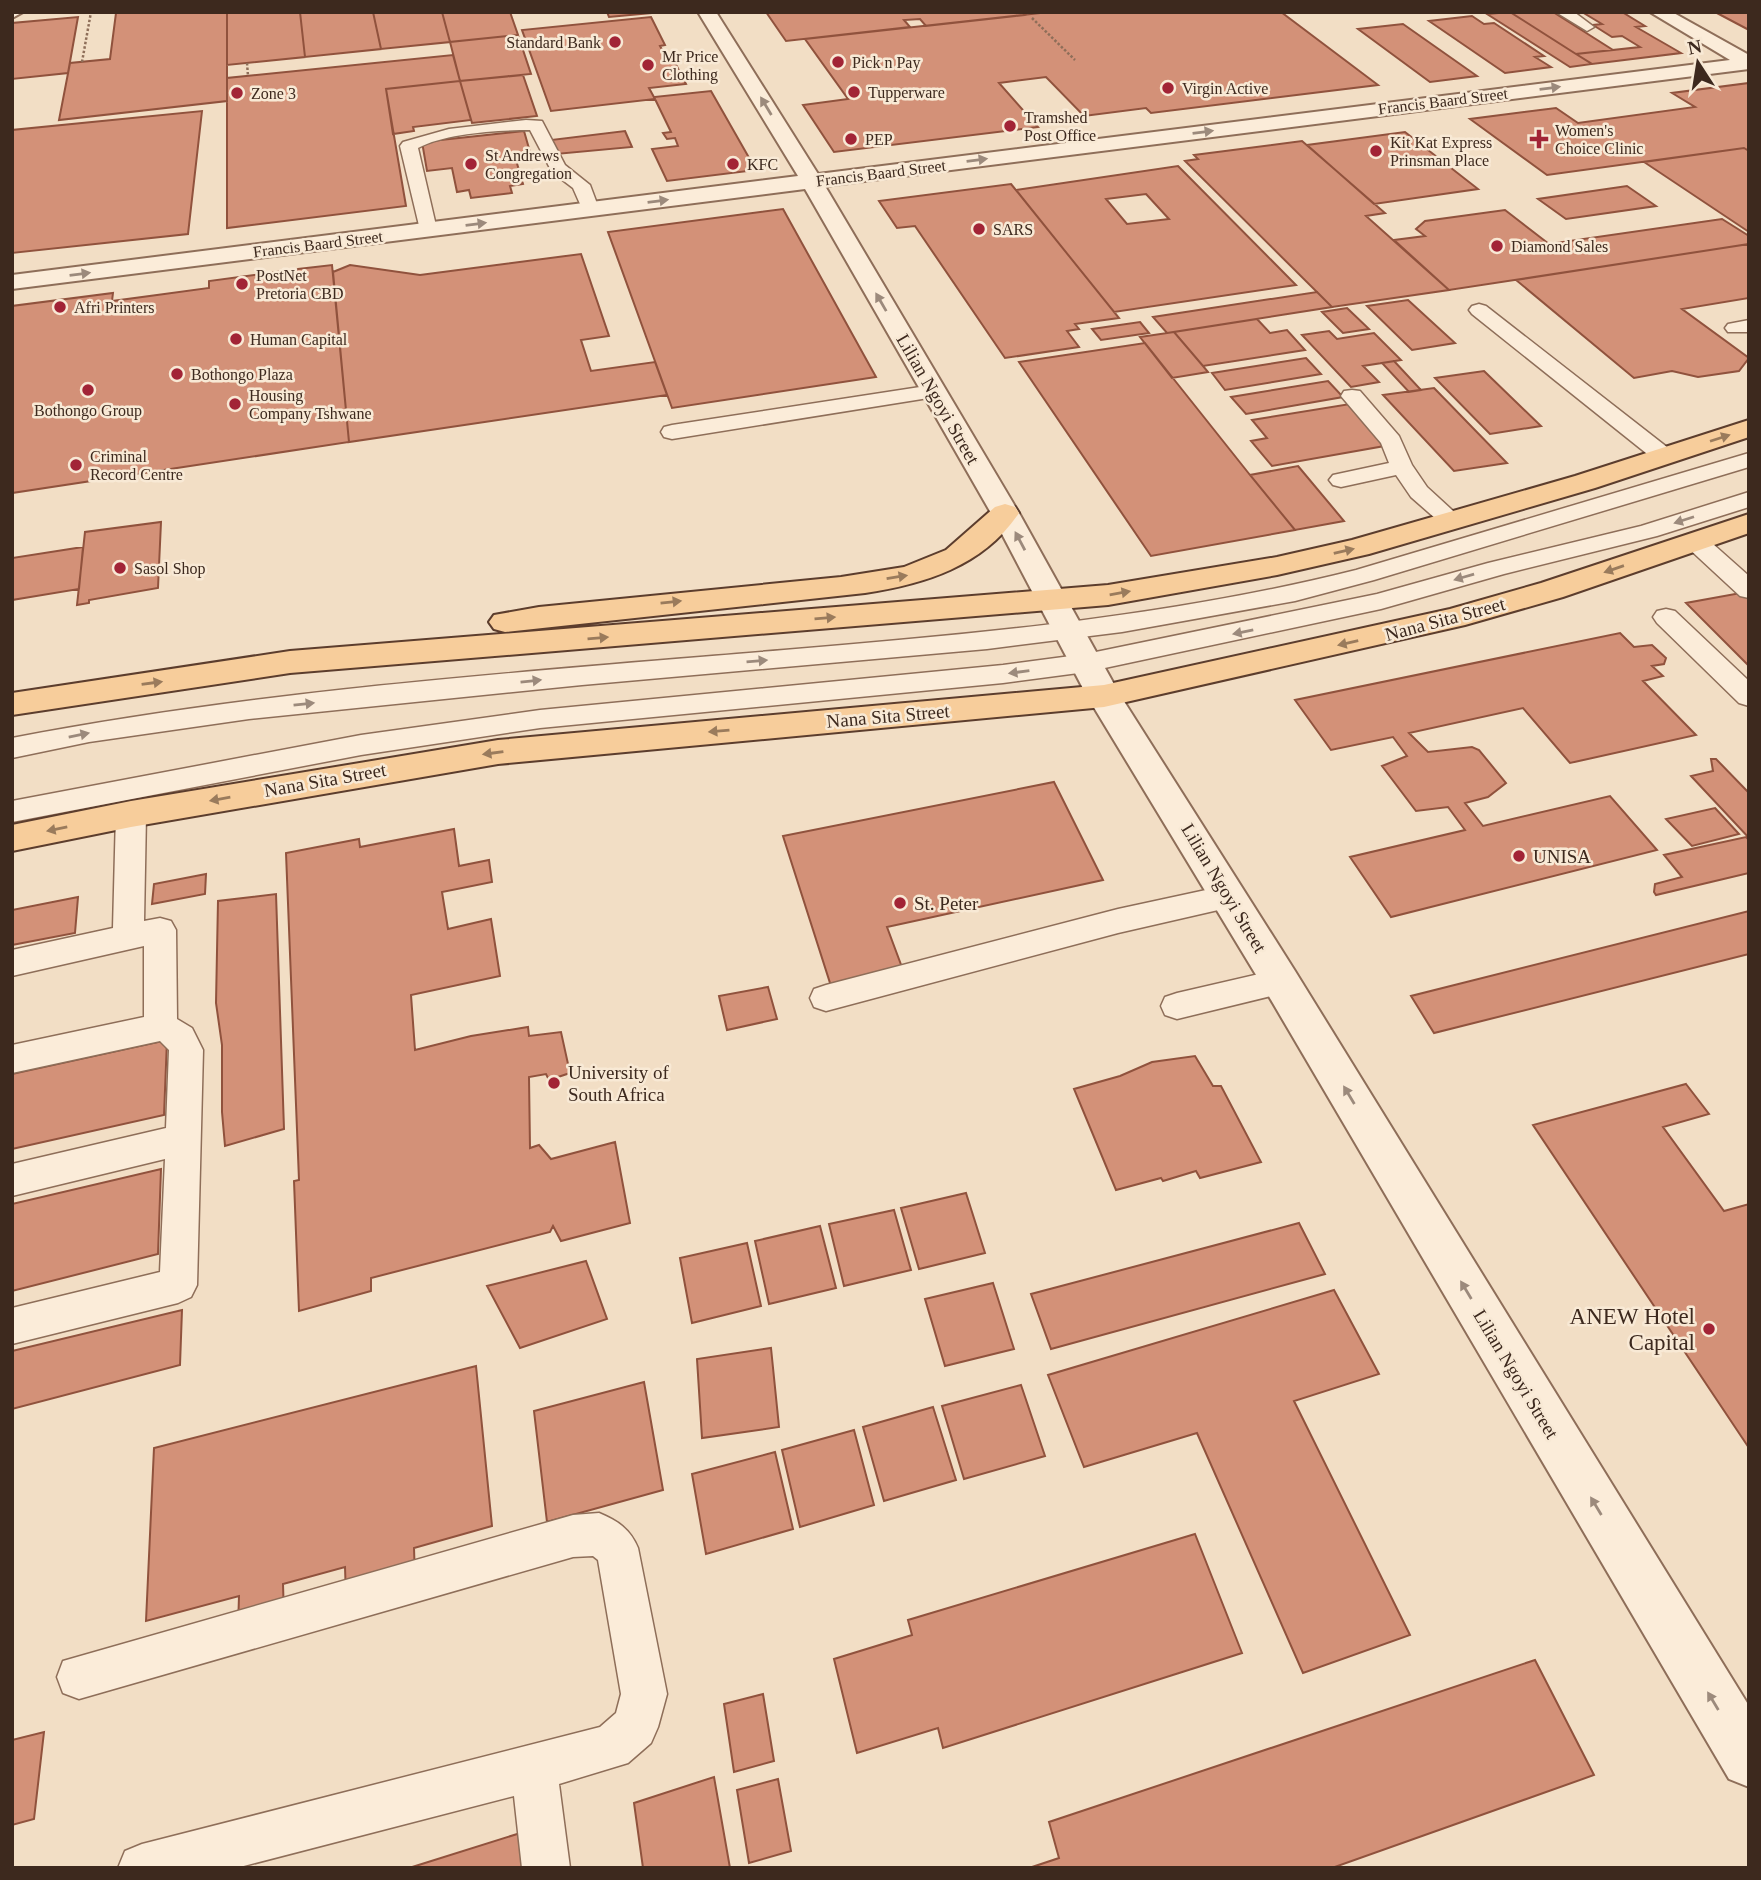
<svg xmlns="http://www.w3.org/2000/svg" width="1761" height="1880" viewBox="0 0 1761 1880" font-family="Georgia,serif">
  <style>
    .building { fill: #d39178; stroke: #90523d; stroke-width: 2; fill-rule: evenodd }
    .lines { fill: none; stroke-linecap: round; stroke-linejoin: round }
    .service-casing { stroke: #8e6e59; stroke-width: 3 }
    .tertiary-casing { stroke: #8e6e59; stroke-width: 4 }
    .primary-casing { stroke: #5c3d2d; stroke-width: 4 }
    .path { stroke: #8e6e59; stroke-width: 2.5; stroke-dasharray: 2.5 2; stroke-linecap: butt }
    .service { fill: #fbecd9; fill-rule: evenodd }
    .tertiary { fill: #fbecd9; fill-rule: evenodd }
    .primary { fill: #f7cd9b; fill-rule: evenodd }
    .oneway { fill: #9c8a7c }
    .oneway2 { fill: #9a7b5c }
    .poi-dot { fill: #a22436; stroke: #f8e9d5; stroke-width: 2.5 }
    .labels { text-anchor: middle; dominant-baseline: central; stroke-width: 5; stroke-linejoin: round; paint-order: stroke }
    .far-poi-label { font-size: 16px; fill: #3d291e; stroke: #f8e9d5; text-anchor: start }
    .far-street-label { font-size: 16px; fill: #3d291e; stroke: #f8e9d5 }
    .street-label { font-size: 19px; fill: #3d291e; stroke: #f8e9d5 }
    .poi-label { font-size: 19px; fill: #3d291e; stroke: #f8e9d5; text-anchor: start }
    .near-poi-label { font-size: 23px; fill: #3d291e; stroke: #f8e9d5; text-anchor: end }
  </style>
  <rect width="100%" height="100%" fill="#f2dec5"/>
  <path class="building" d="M 227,12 L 227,101 L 59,120 L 70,63 L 110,59 L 116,13 Z
    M 227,12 L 300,12 L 305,57 L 227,65 Z
    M 300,12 L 373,12 L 381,49 L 305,57 Z
    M 373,12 L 442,12 L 450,42 L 381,49 Z
    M 442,12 L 510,12 L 518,35 L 450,42 Z
    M 607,12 L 651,12 L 651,13 L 609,17 Z
    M 766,12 L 1022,12 L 1025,15 L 926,26 L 920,19 L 904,20 L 910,27 L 786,41 Z
    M 1049,12 L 1281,12 L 1378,85 L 1151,113 L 1146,108 L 1084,116 L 1046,77 L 999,83 L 1038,127 L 834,152 L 803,105 L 848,99 L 805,39 Z
    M 1510,12 L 1553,12 L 1613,50 L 1576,54 Z
    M 1510,12 L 1576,54 L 1592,64 L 1570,67 L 1487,14 Z
    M 1582,12 L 1622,12 L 1645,26 L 1636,27 L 1681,53 L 1592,64 L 1576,54 L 1640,47 L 1622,36 L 1612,37 L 1593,25 L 1602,24 Z
    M 1715,12 L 1749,12 L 1749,30 Z
    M 1472,16 L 1484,24 L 1494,23 L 1544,56 L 1535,57 L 1551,67 L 1505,73 L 1429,21 Z
    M 78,17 L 68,73 L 12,79 L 12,23 Z
    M 651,17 L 665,45 L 660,46 L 665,55 L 671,55 L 686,84 L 649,88 L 655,99 L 551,111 L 522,30 Z
    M 1403,24 L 1477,76 L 1430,82 L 1358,29 Z
    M 518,35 L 531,74 L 460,81 L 450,42 Z
    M 453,55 L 460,81 L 386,89 L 406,206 L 227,228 L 227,78 Z
    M 523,75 L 537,116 L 472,123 L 460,81 Z
    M 460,81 L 471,120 L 413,127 L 414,131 L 393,134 L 386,89 Z
    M 1749,83 L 1749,151 L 1744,148 L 1547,175 L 1470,119 L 1556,108 L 1578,123 L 1695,107 L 1672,93 Z
    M 711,91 L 756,170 L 667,181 L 652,149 L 678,146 L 675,138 L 667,139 L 663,133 L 671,132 L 654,97 Z
    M 202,111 L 188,234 L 12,253 L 12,130 Z
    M 524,131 L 532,159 L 516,160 L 523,184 L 510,186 L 512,193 L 471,198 L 469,190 L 457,192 L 452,168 L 427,171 L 422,142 Z
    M 625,131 L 632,147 L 556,154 L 551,140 Z
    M 1405,132 L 1478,189 L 1374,204 L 1307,145 Z
    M 1302,141 L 1385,213 L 1366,216 L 1449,290 L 1332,307 L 1185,161 L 1198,159 L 1194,155 Z
    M 1744,148 L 1749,151 L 1749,232 L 1644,162 Z
    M 1178,166 L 1296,285 L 1114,312 L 1016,190 ZM 1146,194 L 1169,219 L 1127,224 L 1106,199 Z
    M 1011,184 L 1119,318 L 1075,324 L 1079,329 L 1067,331 L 1079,347 L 1005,358 L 915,226 L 897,228 L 879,201 Z
    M 1627,186 L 1656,206 L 1566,219 L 1538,199 Z
    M 783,209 L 876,377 L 672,408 L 608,232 Z
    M 1505,210 L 1549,244 L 1722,219 L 1749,236 L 1749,244 L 1449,290 L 1394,240 L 1425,236 L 1416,229 L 1425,221 Z
    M 1749,244 L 1749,298 L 1682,309 L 1749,358 L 1739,371 L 1698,377 L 1672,371 L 1634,378 L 1516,280 Z
    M 581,254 L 609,336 L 581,340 L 591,371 L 655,362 L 667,395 L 349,442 L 333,272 L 350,265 L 420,275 Z
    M 332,265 L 349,442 L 12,493 L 12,306 L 113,293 L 112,301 L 157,295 L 209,288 L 209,281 L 283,271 L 291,273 L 298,269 Z
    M 1317,292 L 1332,307 L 1167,333 L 1153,317 Z
    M 1408,300 L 1455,343 L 1412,350 L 1367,306 Z
    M 1347,308 L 1369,329 L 1343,333 L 1322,312 Z
    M 1257,319 L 1270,333 L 1287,330 L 1305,350 L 1203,366 L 1174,332 Z
    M 1140,322 L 1149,333 L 1101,340 L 1092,329 Z
    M 1329,331 L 1337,339 L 1374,333 L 1401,360 L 1363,366 L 1379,382 L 1351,387 L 1302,335 Z
    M 1174,332 L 1203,366 L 1208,372 L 1172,378 L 1140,337 Z
    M 1145,343 L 1250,475 L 1295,530 L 1151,556 L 1019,362 Z
    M 1306,358 L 1321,374 L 1225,390 L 1212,373 Z
    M 1394,361 L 1421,390 L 1409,392 L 1382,363 Z
    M 1484,371 L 1541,426 L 1490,434 L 1435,378 Z
    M 1328,381 L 1343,397 L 1246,414 L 1231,397 Z
    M 1434,388 L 1507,463 L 1454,471 L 1383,395 Z
    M 1350,404 L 1390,445 L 1272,466 L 1251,441 L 1267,438 L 1252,420 Z
    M 1298,466 L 1344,521 L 1295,530 L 1250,475 Z
    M 161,522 L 158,588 L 89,600 L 89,603 L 77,605 L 85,532 Z
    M 83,547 L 79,589 L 12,600 L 12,558 Z
    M 1746,592 L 1749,595 L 1749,666 L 1686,603 Z
    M 1620,633 L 1634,647 L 1652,645 L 1666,658 L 1664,664 L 1652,666 L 1663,676 L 1643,681 L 1696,735 L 1570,763 L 1523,708 L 1409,733 L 1428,752 L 1472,747 L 1479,750 L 1506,783 L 1488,797 L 1465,803 L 1483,826 L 1610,796 L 1657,850 L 1391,917 L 1350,857 L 1465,830 L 1448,807 L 1416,811 L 1382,766 L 1407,756 L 1393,737 L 1331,750 L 1295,700 Z
    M 1711,759 L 1716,759 L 1749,793 L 1749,838 L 1691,776 L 1713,771 Z
    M 1054,782 L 1103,880 L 887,927 L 903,970 L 831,986 L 783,836 Z
    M 1715,808 L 1739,834 L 1692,846 L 1666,819 Z
    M 454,829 L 459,866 L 489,860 L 492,882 L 442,892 L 448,929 L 491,919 L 500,976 L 411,995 L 415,1050 L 471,1036 L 528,1027 L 529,1036 L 561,1032 L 570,1073 L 549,1080 L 546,1074 L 529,1077 L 530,1148 L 539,1145 L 551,1159 L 615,1142 L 630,1223 L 561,1241 L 553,1226 L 550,1232 L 371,1278 L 371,1291 L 299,1311 L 294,1181 L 299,1180 L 286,853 L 359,839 L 360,847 Z
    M 1746,837 L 1749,840 L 1749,873 L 1656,895 L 1654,892 L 1655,884 L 1682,877 L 1664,855 Z
    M 206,874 L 205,894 L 152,904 L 154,884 Z
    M 276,894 L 284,1129 L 225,1146 L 222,1112 L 222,1045 L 216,1003 L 218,901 Z
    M 78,897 L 75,933 L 12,945 L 12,910 Z
    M 1749,911 L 1749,954 L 1434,1033 L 1411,996 Z
    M 768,987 L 777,1019 L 727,1030 L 719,996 Z
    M 167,1040 L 164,1115 L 12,1149 L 12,1074 Z
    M 1195,1056 L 1213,1086 L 1221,1086 L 1261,1162 L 1200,1178 L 1196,1171 L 1163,1181 L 1161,1178 L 1116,1190 L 1074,1089 L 1120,1076 L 1152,1062 Z
    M 1686,1084 L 1709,1114 L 1663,1127 L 1724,1211 L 1749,1204 L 1749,1448 L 1533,1125 Z
    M 161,1169 L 158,1254 L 12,1291 L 12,1204 Z
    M 966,1193 L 985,1253 L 919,1269 L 901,1208 Z
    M 894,1210 L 911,1270 L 844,1286 L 829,1224 Z
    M 1299,1223 L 1325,1274 L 1051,1349 L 1031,1294 Z
    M 820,1226 L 836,1288 L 769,1304 L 755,1241 Z
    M 747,1243 L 761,1306 L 692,1323 L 680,1258 Z
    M 586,1261 L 607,1319 L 520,1348 L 487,1286 Z
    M 993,1283 L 1014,1349 L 945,1366 L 925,1299 Z
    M 1334,1290 L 1379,1374 L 1294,1401 L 1410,1635 L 1303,1673 L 1197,1433 L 1084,1467 L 1048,1375 Z
    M 182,1310 L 180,1365 L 12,1409 L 12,1351 Z
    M 771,1348 L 779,1427 L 702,1438 L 697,1359 Z
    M 476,1366 L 492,1526 L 414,1548 L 415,1578 L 346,1597 L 345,1567 L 283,1584 L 284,1616 L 238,1628 L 239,1596 L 146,1621 L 154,1448 Z
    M 644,1382 L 663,1490 L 547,1522 L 534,1411 Z
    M 1021,1385 L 1045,1456 L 964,1479 L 942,1406 Z
    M 933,1407 L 956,1480 L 884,1501 L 863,1427 Z
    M 854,1430 L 874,1505 L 800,1527 L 782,1450 Z
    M 775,1452 L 793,1529 L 706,1554 L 692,1474 Z
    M 1195,1534 L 1242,1653 L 943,1748 L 938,1728 L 857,1753 L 834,1659 L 912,1635 L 908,1620 Z
    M 1535,1660 L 1594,1775 L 1332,1868 L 1029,1868 L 1059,1858 L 1049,1822 Z
    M 763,1694 L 774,1761 L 734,1772 L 724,1704 Z
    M 44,1732 L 34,1819 L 12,1825 L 12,1740 Z
    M 714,1777 L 730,1868 L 643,1868 L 634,1803 Z
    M 778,1779 L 791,1851 L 749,1863 L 737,1790 Z
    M 533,1829 L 537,1868 L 409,1868 Z"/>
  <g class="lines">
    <g class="service-casing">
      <path id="service" d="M 1556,12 L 1574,12 L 1594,27 L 1587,31 Z
        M 526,120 L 542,121 L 565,165 L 590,185 L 599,209 L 596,213 L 584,213 L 573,188 L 552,172 L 530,130 C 500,130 445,133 418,148 L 437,230 L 435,234 L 421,234 L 400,146 L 403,142 L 449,129 Z
        M 1479,304 L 1486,306 L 1672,451 L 1675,456 L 1672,461 L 1656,461 L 1472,314 L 1469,310 L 1472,306 Z
        M 1749,320 L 1749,332 L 1728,332 L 1725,328 L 1728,324 Z
        M 933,385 L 941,386 L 944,391 L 941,396 L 672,439 L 664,437 L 661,432 L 664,427 L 672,425 Z
        M 1352,390 L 1360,391 L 1399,436 L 1412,465 L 1427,487 L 1464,521 L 1460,526 L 1444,526 L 1411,497 L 1396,475 L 1341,487 L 1333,485 L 1329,480 L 1333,475 L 1389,463 L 1381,443 L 1341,396 L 1344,391 Z
        M 1749,453 L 1749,467 L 1374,580 L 1295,601 L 1122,632 L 987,649 L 582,685 L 249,719 L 89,742 L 12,758 L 12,738 C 266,689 526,672 784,650 C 976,634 1169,617 1356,570 Z
        M 1749,492 L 1749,507 L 1657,536 L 1504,574 L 1381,609 L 1086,672 L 1003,683 L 540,728 L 361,755 L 12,822 L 12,801 L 361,735 L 540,710 L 1003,665 L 1086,654 L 1377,594 L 1488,563 L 1641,526 Z
        M 1695,534 L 1704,536 L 1749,576 L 1749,598 L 1740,596 L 1686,546 L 1683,541 L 1686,536 Z
        M 1666,609 L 1675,611 L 1749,681 L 1749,706 L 1739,703 L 1657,623 L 1653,617 L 1657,611 Z
        M 131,803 L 141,807 L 146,814 L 144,921 L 160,918 L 171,921 L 176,930 L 177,1019 L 192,1028 L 203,1050 L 197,1285 L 191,1297 L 178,1303 L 12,1344 L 12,1308 L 160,1272 L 165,1159 L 12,1196 L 12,1164 L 166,1128 L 169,1050 L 160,1041 L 12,1073 L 12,1045 L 144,1017 L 144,946 L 12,976 L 12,950 L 113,928 L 116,814 L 121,807 Z
        M 1229,885 L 1240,889 L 1244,897 L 1240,905 L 1118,933 L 826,1011 L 814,1007 L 810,998 L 814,989 L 826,985 L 1118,909 Z
        M 1281,969 L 1292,973 L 1297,982 L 1292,991 L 1177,1019 L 1165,1015 L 1161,1006 L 1165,997 L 1177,993 Z
        M 599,1513 C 618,1521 630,1529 638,1548 L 667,1694 L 658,1727 L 651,1743 L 628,1763 L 559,1784 L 570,1868 L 522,1868 L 514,1796 L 236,1868 L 118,1868 L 125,1851 L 142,1844 L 600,1727 L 616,1713 L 621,1694 L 598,1560 L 593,1556 L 573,1557 L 79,1699 L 63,1693 L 57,1677 L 63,1661 L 573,1515 Z"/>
    </g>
    <g class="tertiary-casing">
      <path id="tertiary" d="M 12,12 L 23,12 L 14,17 Z
        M 698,12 L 716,12 L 818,174 L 1730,60 L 1650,12 L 1672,12 L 1749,55 L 1749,69 L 825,186 L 1019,513 L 1120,695 L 1295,971 L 1749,1706 L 1749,1787 L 1729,1779 L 1267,993 L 1087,696 L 991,513 L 805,189 L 12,289 L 12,275 L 798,176 Z"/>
    </g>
    <g class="primary-casing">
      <path id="primary" d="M 1749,420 L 1749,437 L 1595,488 L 1369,554 L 1277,575 L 1108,605 L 290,673 L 12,715 L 12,693 L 290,651 L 1108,585 L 1277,557 L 1352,540 L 1575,476 Z
        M 1005,504 L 1015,507 L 1019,513 C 983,566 925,584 865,593 L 505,632 L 494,629 L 489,622 L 494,615 L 539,607 L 841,577 L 904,567 L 946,550 L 995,507 Z
        M 1749,514 L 1749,533 L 1563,597 L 1465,625 L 1104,707 L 498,764 L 131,827 L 12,851 L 12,825 L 131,801 L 498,740 L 1104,685 L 1450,609 L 1541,583 Z"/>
    </g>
    <path class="path" d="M 1027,12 L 1029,14
      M 1032,18 L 1075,60
      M 82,62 L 91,12
      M 247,63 L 248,76"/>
    <use href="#service" class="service"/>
    <use href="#tertiary" class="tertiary"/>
    <use href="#primary" class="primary"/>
  </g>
  <defs><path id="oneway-solid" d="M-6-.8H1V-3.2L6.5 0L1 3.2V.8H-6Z" transform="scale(1.75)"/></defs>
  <g class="oneway">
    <use href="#oneway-solid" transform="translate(1550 88) rotate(-7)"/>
    <use href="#oneway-solid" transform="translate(766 106) rotate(-121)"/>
    <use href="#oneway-solid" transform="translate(1203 132) rotate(-7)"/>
    <use href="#oneway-solid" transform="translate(977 160) rotate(-7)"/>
    <use href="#oneway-solid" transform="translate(658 201) rotate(-7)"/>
    <use href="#oneway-solid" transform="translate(476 224) rotate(-7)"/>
    <use href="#oneway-solid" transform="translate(80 274) rotate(-7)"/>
    <use href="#oneway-solid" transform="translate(881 302) rotate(-120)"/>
    <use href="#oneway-solid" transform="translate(1684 520) rotate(162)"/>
    <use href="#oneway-solid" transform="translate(1020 541) rotate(-118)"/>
    <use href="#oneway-solid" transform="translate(1464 577) rotate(164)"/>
    <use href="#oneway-solid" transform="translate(1243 632) rotate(168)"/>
    <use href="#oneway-solid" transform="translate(757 661) rotate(-5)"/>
    <use href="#oneway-solid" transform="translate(1019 672) rotate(172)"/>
    <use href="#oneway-solid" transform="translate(531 681) rotate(-6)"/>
    <use href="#oneway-solid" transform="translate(304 704) rotate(-6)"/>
    <use href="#oneway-solid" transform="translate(79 735) rotate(-11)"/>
    <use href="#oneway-solid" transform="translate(1349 1095) rotate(-121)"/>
    <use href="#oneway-solid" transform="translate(1466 1290) rotate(-121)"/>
    <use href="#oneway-solid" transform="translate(1596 1506) rotate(-121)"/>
    <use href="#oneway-solid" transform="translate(1713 1701) rotate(-121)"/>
  </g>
  <g class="oneway2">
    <use href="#oneway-solid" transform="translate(1720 438) rotate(-18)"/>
    <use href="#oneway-solid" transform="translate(1344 551) rotate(-13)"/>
    <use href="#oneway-solid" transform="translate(1614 569) rotate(161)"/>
    <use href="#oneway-solid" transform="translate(897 577) rotate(-9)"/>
    <use href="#oneway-solid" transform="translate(1120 593) rotate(-10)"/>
    <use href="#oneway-solid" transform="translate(671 602) rotate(-6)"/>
    <use href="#oneway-solid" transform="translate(825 618) rotate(-5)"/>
    <use href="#oneway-solid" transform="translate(598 638) rotate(-5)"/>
    <use href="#oneway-solid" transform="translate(1348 643) rotate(167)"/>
    <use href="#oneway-solid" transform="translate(152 683) rotate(-8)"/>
    <use href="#oneway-solid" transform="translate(719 731) rotate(175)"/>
    <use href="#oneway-solid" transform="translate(493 753) rotate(172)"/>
    <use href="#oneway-solid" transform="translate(220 799) rotate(170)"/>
    <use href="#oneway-solid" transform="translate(57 829) rotate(168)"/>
  </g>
  <g class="poi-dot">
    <circle cx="615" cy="42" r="7"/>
    <circle cx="838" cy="62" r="7"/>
    <circle cx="648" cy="65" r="7"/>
    <circle cx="1168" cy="88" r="7"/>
    <circle cx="854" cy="92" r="7"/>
    <circle cx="237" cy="93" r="7"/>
    <circle cx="1010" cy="126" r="7"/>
    <circle cx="851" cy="139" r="7"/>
    <path d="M1535.5 128.5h7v7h7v7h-7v7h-7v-7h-7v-7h7z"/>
    <circle cx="1376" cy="151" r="7"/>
    <circle cx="471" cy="164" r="7"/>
    <circle cx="733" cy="164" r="7"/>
    <circle cx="979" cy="229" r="7"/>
    <circle cx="1497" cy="246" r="7"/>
    <circle cx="242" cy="284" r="7"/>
    <circle cx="60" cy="307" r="7"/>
    <circle cx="236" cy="339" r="7"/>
    <circle cx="177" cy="374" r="7"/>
    <circle cx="88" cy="390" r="7"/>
    <circle cx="235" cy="404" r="7"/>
    <circle cx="76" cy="465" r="7"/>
    <circle cx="120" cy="568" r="7"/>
    <circle cx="1519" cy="856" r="7"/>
    <circle cx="900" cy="903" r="7"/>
    <circle cx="554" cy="1083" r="7"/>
    <circle cx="1709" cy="1329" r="7"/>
  </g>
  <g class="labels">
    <g class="far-poi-label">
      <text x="601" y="42" text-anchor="end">Standard Bank</text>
      <text x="662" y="56">Mr Price<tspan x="662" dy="18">Clothing</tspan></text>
      <text x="852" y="62">Pick n Pay</text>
      <text x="1182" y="88">Virgin Active</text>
      <text x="868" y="92">Tupperware</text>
      <text x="251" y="93">Zone 3</text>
      <text x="1024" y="117">Tramshed<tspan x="1024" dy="18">Post Office</tspan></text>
      <text x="1555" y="130">Women's<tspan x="1555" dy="18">Choice Clinic</tspan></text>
      <text x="865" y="139">PEP</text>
      <text x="1390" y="142">Kit Kat Express<tspan x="1390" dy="18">Prinsman Place</tspan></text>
      <text x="485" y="155">St Andrews<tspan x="485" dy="18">Congregation</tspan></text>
      <text x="747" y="164">KFC</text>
      <text x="993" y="229">SARS</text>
      <text x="1511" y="246">Diamond Sales</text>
      <text x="256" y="275">PostNet<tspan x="256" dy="18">Pretoria CBD</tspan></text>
      <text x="74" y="307">Afri Printers</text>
      <text x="250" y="339">Human Capital</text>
      <text x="191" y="374">Bothongo Plaza</text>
      <text x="249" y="395">Housing<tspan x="249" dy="18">Company Tshwane</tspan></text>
      <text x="88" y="410" text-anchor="middle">Bothongo Group</text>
      <text x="90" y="456">Criminal<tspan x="90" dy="18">Record Centre</tspan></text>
      <text x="134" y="568">Sasol Shop</text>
    </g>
    <g class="far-street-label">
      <text transform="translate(1443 101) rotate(-7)">Francis Baard Street</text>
      <text transform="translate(881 173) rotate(-7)">Francis Baard Street</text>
      <text transform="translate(318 244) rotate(-7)">Francis Baard Street</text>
    </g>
    <g class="street-label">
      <text transform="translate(938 399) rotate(60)">Lilian Ngoyi Street</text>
      <text transform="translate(1445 619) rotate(-15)">Nana Sita Street</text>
      <text transform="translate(888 716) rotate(-5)">Nana Sita Street</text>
      <text transform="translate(325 780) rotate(-10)">Nana Sita Street</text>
      <text transform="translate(1224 888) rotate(59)">Lilian Ngoyi Street</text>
      <text transform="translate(1516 1374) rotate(59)">Lilian Ngoyi Street</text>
    </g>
    <g class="poi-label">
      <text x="1533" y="856">UNISA</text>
      <text x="914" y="903">St. Peter</text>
      <text x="568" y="1072">University of<tspan x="568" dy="22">South Africa</tspan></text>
    </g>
    <g class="near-poi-label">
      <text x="1695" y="1316">ANEW Hotel<tspan x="1695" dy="26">Capital</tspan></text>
    </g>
  </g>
  <rect width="1761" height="1880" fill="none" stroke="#3d291e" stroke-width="28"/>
  <g transform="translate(1698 63) rotate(348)" stroke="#f8e9d5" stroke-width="5" paint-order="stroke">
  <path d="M0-5L12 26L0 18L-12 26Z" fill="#3d291e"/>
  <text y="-10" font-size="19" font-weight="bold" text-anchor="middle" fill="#3d291e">N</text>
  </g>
</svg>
